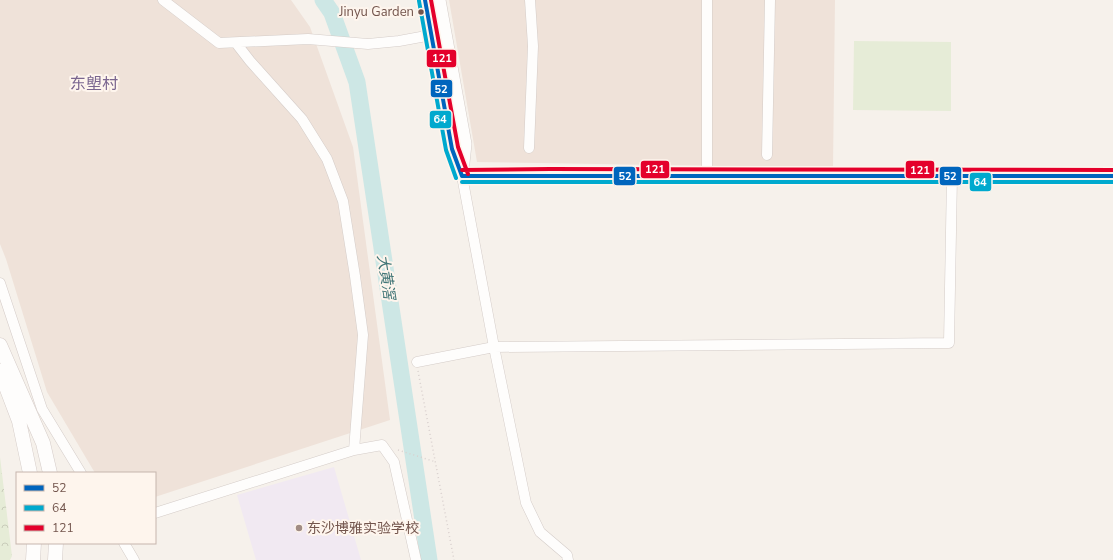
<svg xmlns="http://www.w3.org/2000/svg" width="1113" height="560" viewBox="0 0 1113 560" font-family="'Nunito Sans','Noto Sans SC',sans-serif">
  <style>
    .residential { fill: #efe2d9 }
    .education { fill: #f1e9f2 }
    .grass { fill: #e6ecd7 }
    .park { fill: url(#park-crowns) }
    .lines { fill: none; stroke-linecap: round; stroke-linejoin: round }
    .river { stroke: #cde7e5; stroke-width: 17 }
    .minor-casing { stroke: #d4ccc8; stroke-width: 11 }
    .tertiary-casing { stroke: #d4ccc8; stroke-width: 14 }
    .secondary-casing { stroke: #d5ccc8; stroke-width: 15 }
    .path { stroke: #d9d0ce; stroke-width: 1.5; stroke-dasharray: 1 3; stroke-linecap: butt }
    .minor { stroke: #fefdfc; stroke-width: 10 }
    .tertiary { stroke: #fefdfc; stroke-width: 13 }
    .secondary { stroke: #fefdfc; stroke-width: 14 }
    .bus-1-casing { stroke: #fef5ed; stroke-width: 7 }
    .bus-2-casing { stroke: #fef5ed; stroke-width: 7 }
    .bus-3-casing { stroke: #fef5ed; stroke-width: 7 }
    .bus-1 { stroke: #0065bd; stroke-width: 4 }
    .bus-2 { stroke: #00a9ce; stroke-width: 4 }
    .bus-3 { stroke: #e4002b; stroke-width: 4 }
    .bus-dot { fill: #73554d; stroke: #fef5ed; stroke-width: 1.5 }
    .poi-dot { fill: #a18c84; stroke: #fef5ed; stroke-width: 1.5 }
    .labels { text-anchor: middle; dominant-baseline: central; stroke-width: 4; stroke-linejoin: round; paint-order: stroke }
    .bus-label { font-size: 13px; fill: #73554d; stroke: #fef5ed; text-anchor: end }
    .poi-label { font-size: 14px; fill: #73554d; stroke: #fef5ed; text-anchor: start }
    .water-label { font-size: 15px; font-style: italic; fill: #427677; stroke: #fef5ed }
    .quarter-label { font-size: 16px; fill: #7a658f; stroke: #fef5ed }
    .line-badge { stroke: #fef5ed; stroke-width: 1.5 }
    .badge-label { font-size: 11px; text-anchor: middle; font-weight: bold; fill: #fff }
  </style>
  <defs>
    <pattern id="park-crowns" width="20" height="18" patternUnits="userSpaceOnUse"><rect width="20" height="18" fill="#e6ecd7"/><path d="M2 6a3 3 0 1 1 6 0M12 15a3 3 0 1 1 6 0" fill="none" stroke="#c9ccba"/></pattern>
  </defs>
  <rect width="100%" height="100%" fill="#f6f1eb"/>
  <path class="residential" d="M 0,0 L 291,0 L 310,27 L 353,147 L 390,420 L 155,497 L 155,473 L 95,473 L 47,392 L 6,259 L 0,244 Z
    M 449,0 L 835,0 L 833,168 L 477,162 Z"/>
  <path class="education" d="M 334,467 L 361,560 L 256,560 L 237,495 Z"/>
  <path class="grass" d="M 854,41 L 951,42 L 951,111 L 853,110 Z"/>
  <path class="park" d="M 0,457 L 12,556 L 10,560 L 0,560 Z"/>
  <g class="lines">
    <path class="river" d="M 323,0 L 332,13 L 357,82 L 429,560"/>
    <g class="minor-casing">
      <path id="minor" d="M 163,0 L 219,43 L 308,39 L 368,44 L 399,41 L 437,34
        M 236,43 L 250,61 L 302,119 L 327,159 L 343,201 L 355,276 L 363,335 L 354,450
        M 529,148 L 533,46 L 530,0
        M 767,155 L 770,0
        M 707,175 L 707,0
        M 462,176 L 494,347 L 526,503 L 540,532 L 567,555 L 568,560
        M 0,283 L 42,409 L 81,473
        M 417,362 L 494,347 L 949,343 L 952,176
        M 155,513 L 354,450 L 382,445 L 394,462 L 416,560
        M 124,543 L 134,560"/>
    </g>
    <g class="tertiary-casing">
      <path id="tertiary" d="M 425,0 L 452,149 L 462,176
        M 439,0 L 465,144 L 462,172
        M 462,176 L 550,175 L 1113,176"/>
    </g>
    <g class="secondary-casing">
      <path id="secondary" d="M 0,345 L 43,443 L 50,473
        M 0,371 L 19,421 L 30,473
        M 33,560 L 34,543
        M 55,560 L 56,543"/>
    </g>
    <path class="path" d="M 418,371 L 454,560
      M 398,450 L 436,462"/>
    <use href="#minor" class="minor"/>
    <use href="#tertiary" class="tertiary"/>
    <use href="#secondary" class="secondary"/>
    <g class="bus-1-casing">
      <path id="bus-1" d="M 425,0 L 452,149 L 462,176
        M 462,176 L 1113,176"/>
    </g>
    <g class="bus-2-casing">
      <path id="bus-2" d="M 419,1 L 446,150 L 456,178
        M 462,182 L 1113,182"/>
    </g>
    <g class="bus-3-casing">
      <path id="bus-3" d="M 431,0 L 458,147 L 468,174
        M 462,170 L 550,169 L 1113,170"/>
    </g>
    <use href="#bus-1" class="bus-1"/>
    <use href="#bus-2" class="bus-2"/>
    <use href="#bus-3" class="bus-3"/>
  </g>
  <circle class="bus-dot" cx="421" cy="12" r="3.5"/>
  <circle class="poi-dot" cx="299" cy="528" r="4"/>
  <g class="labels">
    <g class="bus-label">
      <text x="414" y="12">Jinyu Garden</text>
    </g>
    <g class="poi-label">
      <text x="307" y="528">东沙博雅实验学校</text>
    </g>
    <g class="water-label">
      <text transform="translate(386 277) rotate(81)">大黄滘</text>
    </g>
    <g class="quarter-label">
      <text x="94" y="84">东塱村</text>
    </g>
  </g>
  <g class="line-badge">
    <rect x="426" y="49" width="31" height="19" rx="4" fill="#e4002b"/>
    <rect x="430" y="79" width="23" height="19" rx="4" fill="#0065bd"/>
    <rect x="429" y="110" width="23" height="19" rx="4" fill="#00a9ce"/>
    <rect x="640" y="160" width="30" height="19" rx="4" fill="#e4002b"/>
    <rect x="905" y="160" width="30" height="19" rx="4" fill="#e4002b"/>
    <rect x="613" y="166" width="23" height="20" rx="4" fill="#0065bd"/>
    <rect x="939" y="166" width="23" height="20" rx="4" fill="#0065bd"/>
    <rect x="969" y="172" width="23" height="20" rx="4" fill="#00a9ce"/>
  </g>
  <g class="badge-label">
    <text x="442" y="62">121</text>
    <text x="441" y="93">52</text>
    <text x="440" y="123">64</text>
    <text x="655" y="173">121</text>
    <text x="920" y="174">121</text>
    <text x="625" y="180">52</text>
    <text x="950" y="180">52</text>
    <text x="980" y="186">64</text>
  </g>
  <rect x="16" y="472" width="140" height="72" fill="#fef5ed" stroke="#c6b5ad"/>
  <rect x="24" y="485" width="20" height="6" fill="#0065bd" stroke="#c6b5ad"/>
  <text x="52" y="492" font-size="12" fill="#73554d">52</text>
  <rect x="24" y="505" width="20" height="6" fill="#00a9ce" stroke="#c6b5ad"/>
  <text x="52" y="512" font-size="12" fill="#73554d">64</text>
  <rect x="24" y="525" width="20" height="6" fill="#e4002b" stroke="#c6b5ad"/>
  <text x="52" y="532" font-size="12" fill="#73554d">121</text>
</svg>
